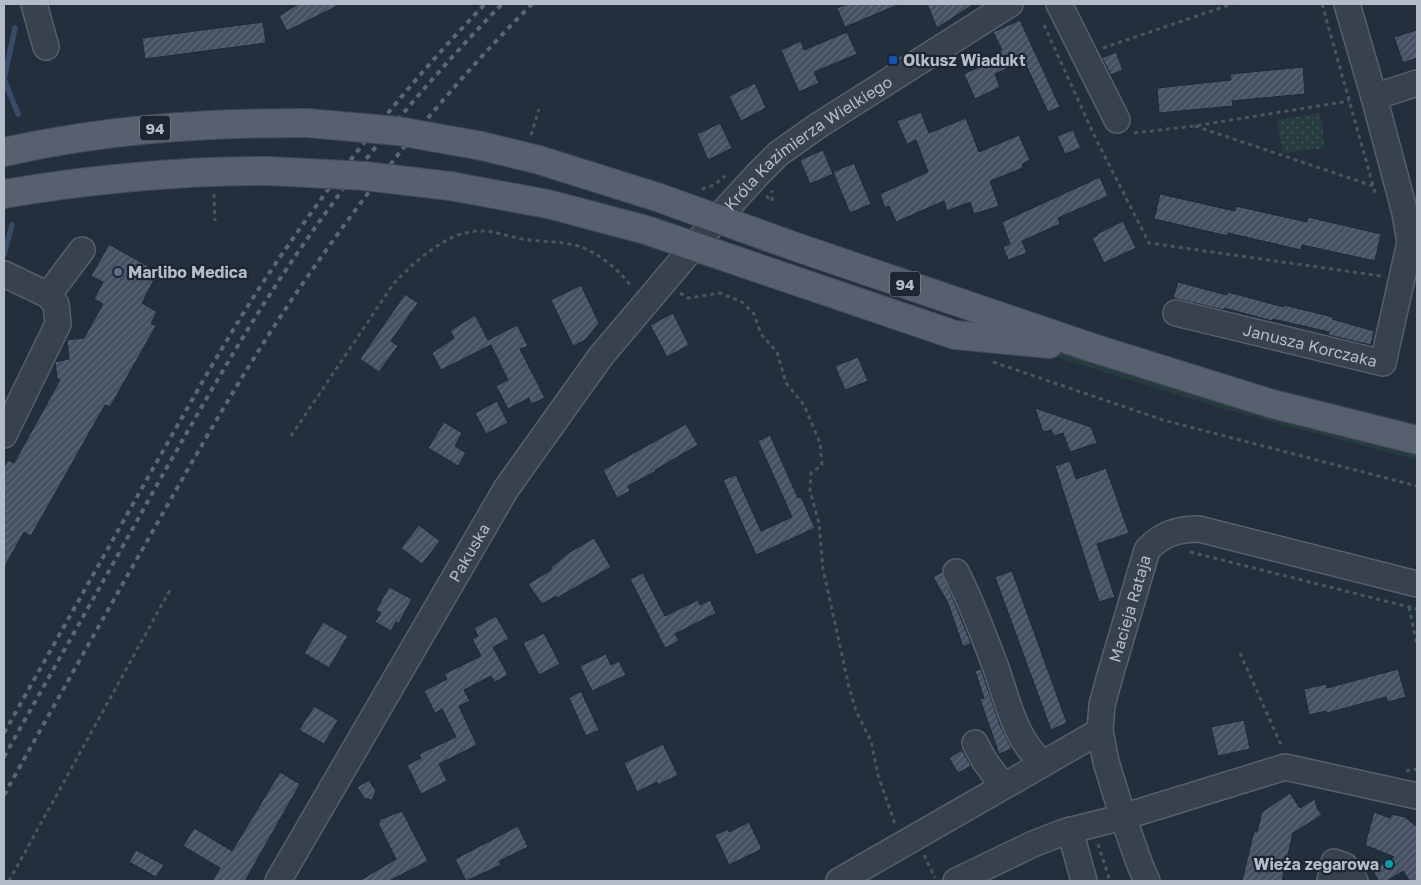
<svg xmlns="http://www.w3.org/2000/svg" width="1421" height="885" viewBox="0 0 1421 885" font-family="'Golos Text',sans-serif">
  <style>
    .green { fill: #263c3f }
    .park { fill: url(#park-dots) }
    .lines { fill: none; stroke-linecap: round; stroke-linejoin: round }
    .stream { stroke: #394c67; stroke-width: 5.5 }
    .building { fill: url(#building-hatch); stroke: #1f2835 }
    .minor-casing { stroke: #565f6c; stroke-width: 28 }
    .major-casing { stroke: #414a57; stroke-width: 30 }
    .path { stroke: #44595c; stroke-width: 3; stroke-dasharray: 4 4; stroke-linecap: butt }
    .minor { stroke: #38414e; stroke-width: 25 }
    .major { stroke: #56606e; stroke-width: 28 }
    .rail { stroke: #5a6575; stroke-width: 4; stroke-dasharray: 5 5; stroke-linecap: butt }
    .major-bridge-casing { stroke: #414a57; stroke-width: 30; stroke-linecap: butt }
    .major-bridge { stroke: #56606e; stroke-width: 28 }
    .transit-dot { fill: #1a4fb4; stroke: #1d2633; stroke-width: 2 }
    .service-dot { fill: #5c6f8a; stroke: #1d2633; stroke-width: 2 }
    .culture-dot { fill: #0f9aa8; stroke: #1d2633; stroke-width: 2 }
    .labels { text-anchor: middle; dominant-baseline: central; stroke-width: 4.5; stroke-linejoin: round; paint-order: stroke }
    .shield { fill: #1d2633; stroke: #878f9c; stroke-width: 1 }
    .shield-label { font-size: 15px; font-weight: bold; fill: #b4bcc9 }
    .poi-label { font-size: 16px; font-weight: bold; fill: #b4bcc9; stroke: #1d2633; text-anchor: start }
    .street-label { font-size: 16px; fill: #b4bcc9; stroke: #1d2633 }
  </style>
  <defs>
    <pattern id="park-dots" width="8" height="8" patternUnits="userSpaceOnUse" patternTransform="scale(1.25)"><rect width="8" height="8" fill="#263c3f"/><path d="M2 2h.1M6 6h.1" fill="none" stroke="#435659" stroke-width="1.8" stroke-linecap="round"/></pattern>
    <pattern id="building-hatch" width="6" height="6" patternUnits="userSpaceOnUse" patternTransform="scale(1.25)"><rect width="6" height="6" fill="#455162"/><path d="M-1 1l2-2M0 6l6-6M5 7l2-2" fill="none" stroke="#5d6877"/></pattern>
  </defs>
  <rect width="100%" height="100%" fill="#242f3e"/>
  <path class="green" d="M 1042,353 L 1061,353 L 1077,356 L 1417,450 L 1417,460 L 1227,410 Z"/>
  <path class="park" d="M 1320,113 L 1325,148 L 1283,153 L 1277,120 Z"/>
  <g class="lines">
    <path class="stream" d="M 15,28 L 4,79 L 18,114
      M 4,254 L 12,225"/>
  </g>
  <path class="building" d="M 298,4 L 341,4 L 287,31 L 279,16 Z
    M 847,4 L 900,4 L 845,27 L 837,8 Z
    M 927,4 L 974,4 L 937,28 Z
    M 1020,20 L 1060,107 L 1048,112 L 1024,61 L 995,74 L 1000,87 L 975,99 L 964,74 L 1001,56 L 999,52 L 1002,50 L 993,32 Z
    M 263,22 L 266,43 L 145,59 L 142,38 Z
    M 1417,30 L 1417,58 L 1403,63 L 1394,37 Z
    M 847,32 L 857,54 L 814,72 L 819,83 L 799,92 L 781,50 L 801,41 L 804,50 Z
    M 1116,52 L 1123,70 L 1111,75 L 1102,58 Z
    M 1303,67 L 1305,94 L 1232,101 L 1233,106 L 1159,113 L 1157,88 L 1231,80 L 1230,74 Z
    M 755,83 L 766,108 L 741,121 L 729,96 Z
    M 921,112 L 929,133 L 966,118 L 979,152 L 1019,135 L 1030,160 L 1022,164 L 1023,168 L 990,181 L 999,206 L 974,214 L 970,202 L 947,211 L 944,201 L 896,222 L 889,206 L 885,208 L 880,194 L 928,172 L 916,140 L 907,144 L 897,121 Z
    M 720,123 L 732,148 L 708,160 L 697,134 Z
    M 1073,130 L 1081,148 L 1065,154 L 1057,136 Z
    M 823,150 L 833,174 L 810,184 L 800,160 Z
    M 854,163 L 871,204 L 850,213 L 833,172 Z
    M 1100,177 L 1108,196 L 1058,218 L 1060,224 L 1022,241 L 1027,253 L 1008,260 L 1003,247 L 1010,244 L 1002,222 Z
    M 1160,194 L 1235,211 L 1236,206 L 1307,222 L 1308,217 L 1381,234 L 1375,261 L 1302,245 L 1301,250 L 1228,233 L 1228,236 L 1154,219 Z
    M 1123,221 L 1136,248 L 1104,263 L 1092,238 L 1098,235 L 1097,234 Z
    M 109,244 L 158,272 L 142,303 L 157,312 L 151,323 L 156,326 L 110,407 L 105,405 L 31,536 L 24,532 L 4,568 L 4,467 L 8,460 L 14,463 L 60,380 L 57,378 L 55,362 L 69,359 L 67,340 L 84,338 L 103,304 L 94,299 L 103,282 L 91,276 Z
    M 1178,282 L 1227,295 L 1228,292 L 1284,307 L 1284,305 L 1333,317 L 1332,319 L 1374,331 L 1371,345 L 1328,335 L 1329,332 L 1273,319 L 1272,321 L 1224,308 L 1224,310 L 1173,298 Z
    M 581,285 L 599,323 L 585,340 L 573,346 L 551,300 Z
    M 405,294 L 418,303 L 391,341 L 398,346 L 379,372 L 360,359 Z
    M 673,313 L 689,345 L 667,357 L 650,325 Z
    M 475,315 L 488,340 L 517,325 L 528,346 L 520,349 L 545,398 L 531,404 L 529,398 L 508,409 L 496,386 L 508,380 L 491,345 L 441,370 L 432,353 L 454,338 L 450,331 Z
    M 858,357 L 868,381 L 845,390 L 835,366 Z
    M 497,401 L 508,423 L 486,434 L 475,413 Z
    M 1035,408 L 1091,427 L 1097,443 L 1070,452 L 1063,433 L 1054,436 L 1051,430 L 1043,432 Z
    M 444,422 L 462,433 L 455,446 L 466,453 L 458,466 L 428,448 Z
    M 686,424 L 698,445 L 655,470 L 656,471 L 628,486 L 630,491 L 617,498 L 603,470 Z
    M 770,435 L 798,498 L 801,497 L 815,528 L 756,555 L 723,480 L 736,475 L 761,531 L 792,517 L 758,441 Z
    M 1070,461 L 1076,479 L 1106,468 L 1129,533 L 1097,544 L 1115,597 L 1099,602 L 1055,466 Z
    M 419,525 L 440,541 L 422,564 L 401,548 Z
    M 594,538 L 611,567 L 557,598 L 556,596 L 542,604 L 528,584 L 551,570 L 551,567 L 570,552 Z
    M 1012,571 L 1067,723 L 1051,730 L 995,577 Z
    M 942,572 L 971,643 L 963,647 L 948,603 L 933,577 Z
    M 643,573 L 665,616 L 698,600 L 700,605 L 710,600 L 716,613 L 675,634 L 679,641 L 665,648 L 630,579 Z
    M 389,587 L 412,599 L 399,623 L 396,622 L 391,631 L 375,622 L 381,613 L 376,610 Z
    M 496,616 L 509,639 L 493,647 L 508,675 L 495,682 L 491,676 L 464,690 L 470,701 L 459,706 L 477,745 L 439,764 L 447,781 L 421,794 L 407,765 L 421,758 L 419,754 L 456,737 L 442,709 L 435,713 L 424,691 L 447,679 L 444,674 L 481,656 L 472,639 L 478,636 L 474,628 Z
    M 323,622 L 348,636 L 329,668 L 304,653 Z
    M 544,633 L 560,664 L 539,675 L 523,643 Z
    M 606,654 L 611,665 L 619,661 L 626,675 L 592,691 L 580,666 Z
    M 981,669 L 1000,725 L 1012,749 L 999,754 L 980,699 L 984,698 L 975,671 Z
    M 1398,669 L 1406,697 L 1388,702 L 1386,697 L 1327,713 L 1326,711 L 1309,715 L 1304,689 L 1327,684 L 1327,688 Z
    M 581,691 L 599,730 L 586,736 L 569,698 Z
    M 314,706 L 338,720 L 324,744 L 299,730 Z
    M 1244,720 L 1250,749 L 1218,756 L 1211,727 Z
    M 663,744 L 678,775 L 658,785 L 657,782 L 637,792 L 624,763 Z
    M 962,750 L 971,766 L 958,773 L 949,758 Z
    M 280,772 L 300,784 L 245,881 L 212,881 L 220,868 L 183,846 L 194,828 L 232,851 Z
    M 369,780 L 376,791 L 372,800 L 364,798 L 357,787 Z
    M 1290,793 L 1300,808 L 1315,799 L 1317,808 L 1322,815 L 1293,833 L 1282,881 L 1242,881 L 1254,831 L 1257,832 L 1262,812 Z
    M 402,811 L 428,861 L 389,881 L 359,881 L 396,859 L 378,823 L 380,822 L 379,820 Z
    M 1374,812 L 1390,818 L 1392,814 L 1405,817 L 1417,827 L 1417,881 L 1410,881 L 1403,871 L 1387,881 L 1379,881 L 1372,870 L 1394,857 L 1365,845 Z
    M 749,822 L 762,849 L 729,865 L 715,835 L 728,829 L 729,832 Z
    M 518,826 L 528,847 L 499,861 L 501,865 L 466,881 L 455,859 Z
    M 136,850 L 164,865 L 156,877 L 129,862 Z"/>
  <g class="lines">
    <g class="minor-casing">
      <g id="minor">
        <path d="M 34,4 L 46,47"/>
        <path d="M 1059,4 L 1117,120"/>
        <path d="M 1374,97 L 1417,83"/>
        <path d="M 4,274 L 48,295 L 56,304 L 58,324 L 4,435"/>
        <path d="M 48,295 L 82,250"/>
        <path id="s1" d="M 1176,313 L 1383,363 L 1410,242 L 1405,213 L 1374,97 L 1347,4"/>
        <path d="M 956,572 C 972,603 984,636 996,668 C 1008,702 1015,740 1043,763"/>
        <path d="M 975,743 L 984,760 L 1003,786"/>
        <path d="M 1070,830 L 1084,881"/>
        <path id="s2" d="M 278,881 L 506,489 L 601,356 L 717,219 L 758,174 L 778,154 L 819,125 L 1010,4"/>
        <path d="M 839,881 L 1100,731"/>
        <path d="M 956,881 L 1033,844 L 1064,832 L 1123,817 L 1285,767 L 1417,796"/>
        <path id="s3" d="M 1147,881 L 1140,865 L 1123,817 L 1106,762 L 1100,731 L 1102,705 L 1109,679 L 1147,550 C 1162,534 1177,529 1199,529 L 1417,584"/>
        <path d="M 1330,881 L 1334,862 L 1345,866 L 1355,881"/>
      </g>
    </g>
    <g class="major-casing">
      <path id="major" d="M 482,146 L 539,160 L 657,197 L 796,247 L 1093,348 L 1269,403 L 1417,440
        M 4,152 C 106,129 203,123 307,123
        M 450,186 L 548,204 L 646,230 L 955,335 L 1049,344
        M 4,194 C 92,179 180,171 269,171"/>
    </g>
    <path class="path" d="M 1322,4 L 1376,196
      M 1044,25 L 1095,137 L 1149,243 L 1381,276
      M 1103,48 L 1232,4
      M 1195,126 L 1373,186
      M 1134,133 L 1194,126 L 1349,101
      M 531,135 L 539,109
      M 702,189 L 714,185 L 725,176
      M 214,194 L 215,221
      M 766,196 L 772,201 L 772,190
      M 680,293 L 688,298 L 720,293 L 742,302 L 754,314 L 761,334 L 777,352 L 786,383 L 804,405 L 820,443 L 822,465 L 811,473 L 810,491 L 819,523 L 823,569 L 849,687 L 856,711 L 871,741 L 878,775 L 895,824
      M 993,362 L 1163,420 L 1417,486
      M 291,436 L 394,283 C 412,265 434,244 458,235 C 486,226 496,234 522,239 C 540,242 561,241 578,246 C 598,252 621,271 632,288
      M 1190,552 L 1417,609
      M 1409,607 L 1417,645
      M 1240,653 L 1282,747
      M 1406,771 L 1417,769
      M 1098,844 L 1110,881
      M 924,855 L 935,878
      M 9,881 L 170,590"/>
    <use href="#minor" class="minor"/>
    <use href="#major" class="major"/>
    <path class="rail" d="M 4,733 C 53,646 102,559 151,472 C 186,411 220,349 258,290 C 325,188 401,91 485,4
      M 4,757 C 55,666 107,575 158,483 C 201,408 243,333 292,261 C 354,169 425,83 502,4
      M 4,795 C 52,709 101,622 150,536 C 202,444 254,352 315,266 C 380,173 452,84 532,4"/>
    <g class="major-bridge-casing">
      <path id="major-bridge" d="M 307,123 L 398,131 L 482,146
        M 269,171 L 365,176 L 450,186"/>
    </g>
    <use href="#major-bridge" class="major-bridge"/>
  </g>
  <rect class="transit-dot" x="888" y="55" width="10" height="10" rx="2.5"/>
  <circle class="service-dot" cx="118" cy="272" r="5"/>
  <circle class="culture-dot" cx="1389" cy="864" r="5"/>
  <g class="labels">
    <g class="shield">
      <rect x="140" y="115.5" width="30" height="25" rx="4"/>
      <rect x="890" y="271.5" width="30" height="25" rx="4"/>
    </g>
    <g class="shield-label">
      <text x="155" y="128">94</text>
      <text x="905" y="284">94</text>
    </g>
    <g class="poi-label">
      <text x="903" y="60">Olkusz Wiadukt</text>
      <text x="128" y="272">Marlibo Medica</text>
      <text x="1379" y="864" text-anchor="end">Wieża zegarowa</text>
    </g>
    <g class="street-label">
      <text stroke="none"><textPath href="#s2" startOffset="916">Króla Kazimierza Wielkiego</textPath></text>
      <text stroke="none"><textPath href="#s1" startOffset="138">Janusza Korczaka</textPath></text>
      <text stroke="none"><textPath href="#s2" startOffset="380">Pakuska</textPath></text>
      <text stroke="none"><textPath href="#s3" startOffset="284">Macieja Rataja</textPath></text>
    </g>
  </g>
  <rect width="1421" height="885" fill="none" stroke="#b4bcc9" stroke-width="10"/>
</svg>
